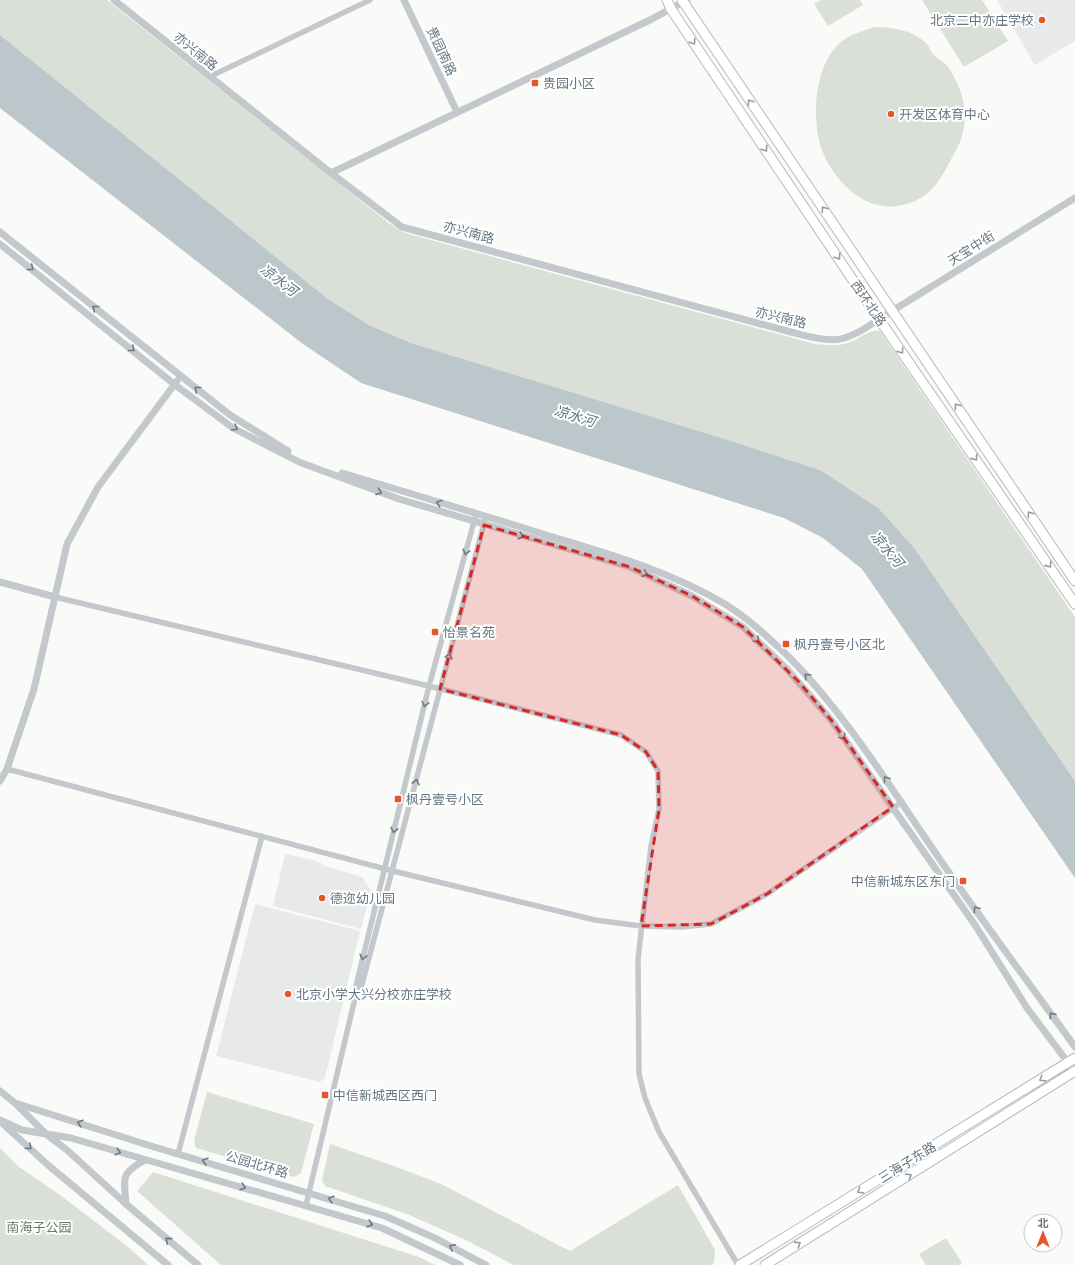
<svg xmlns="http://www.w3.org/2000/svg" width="1075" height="1265" viewBox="0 0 1075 1265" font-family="Montserrat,'Noto Sans SC',sans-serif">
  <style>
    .built { fill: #e8e9e9 }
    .green { fill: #dadfd7 }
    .water { fill: #bbc7cb }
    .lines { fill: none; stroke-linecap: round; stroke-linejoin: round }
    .primary-casing { stroke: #b5babe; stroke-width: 11 }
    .minor { stroke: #c3c8cc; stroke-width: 5.5 }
    .tertiary { stroke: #c3c8cc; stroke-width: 7 }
    .primary { stroke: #fff; stroke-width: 9 }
    .oneway { stroke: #939fa8 }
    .oneway2 { stroke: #6a7a87 }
    .marked { fill: #d62828; fill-opacity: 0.2; stroke: #d62828; stroke-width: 3; stroke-dasharray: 8 5; stroke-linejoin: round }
    .poi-dot { fill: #e4572e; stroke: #fff; stroke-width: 1.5 }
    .labels { text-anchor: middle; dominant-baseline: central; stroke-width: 4; stroke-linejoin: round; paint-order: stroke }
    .poi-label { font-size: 13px; fill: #657683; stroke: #fff; text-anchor: start }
    .street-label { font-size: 13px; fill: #657683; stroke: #fff }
    .park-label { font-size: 13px; fill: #687a64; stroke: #fff }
    .water-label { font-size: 14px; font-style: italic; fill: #60757c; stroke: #fff }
  </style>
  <rect width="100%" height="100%" fill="#fafaf8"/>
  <path class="built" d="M 997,0 L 1075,0 L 1075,41 L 1035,65 Z
    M 285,854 L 314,860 L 325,866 L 362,877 L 371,890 L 361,929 L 273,906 Z
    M 255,904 L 360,931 L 325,1078 L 320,1082 L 216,1056 Z"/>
  <path class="green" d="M 0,0 L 107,0 L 390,224 L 405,233 L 815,344 C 825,345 835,346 844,344 C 856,342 870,328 880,331 L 1075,617 L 1075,781 L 915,549 L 820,470 L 725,439 L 411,343 L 369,325 L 328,299 L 0,35 Z
    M 821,0 L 860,0 L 863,5 L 828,26 L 814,4 Z
    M 922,0 L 982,0 L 1008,41 L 964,67 Z
    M 875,27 C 893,27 912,30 926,43 C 929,46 930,50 932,53 C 937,59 944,61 948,67 C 966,92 971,125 955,152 C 948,165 941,180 931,190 C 922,199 910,204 898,206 C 861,212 827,174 819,140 C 812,110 816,62 842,41 C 852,34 864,30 875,27 Z
    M 207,1092 L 314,1124 L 301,1173 L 294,1177 L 196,1148 L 194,1141 Z
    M 330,1144 L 394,1166 L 441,1184 L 570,1251 L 678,1185 L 715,1250 L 714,1263 L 711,1265 L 514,1265 L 466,1240 L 407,1214 L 325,1186 L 322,1180 Z
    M 0,1148 L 18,1166 L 60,1195 L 127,1246 L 148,1265 L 0,1265 Z
    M 153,1172 L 419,1257 L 435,1265 L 221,1265 L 137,1191 Z
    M 946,1238 L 962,1263 L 959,1265 L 926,1265 L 919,1254 Z"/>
  <path class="water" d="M 0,35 L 328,299 L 369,325 L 411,343 L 725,439 L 820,470 L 878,508 L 915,549 L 1075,781 L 1075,878 L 862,569 L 823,538 L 784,518 L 361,383 L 303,344 L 0,108 Z"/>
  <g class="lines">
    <g class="primary-casing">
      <path id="primary" d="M 667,0 L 671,9 L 879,319 L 1075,604
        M 682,0 L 1075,581
        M 740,1265 L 1075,1058
        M 765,1265 L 1075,1071"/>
    </g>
    <path class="minor" d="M 209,77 L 370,0
      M 55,597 L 429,686 L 621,735 L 646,752 L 658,771 L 659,809 L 651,846 L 638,959 L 639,1074 L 645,1098 L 659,1132 L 738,1265
      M 7,769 L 393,871 L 595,920 L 641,926 L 681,927 L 711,924 L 767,894 L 902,802
      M 356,994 L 361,988 L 486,516
      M 178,1154 L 262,836
      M 306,1205 L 356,994 L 356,986 L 429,686 L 475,518"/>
    <path class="tertiary" d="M 114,0 L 331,173 L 402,227 L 787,331 C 832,342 840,347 879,319 L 1075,198
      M 404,0 L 457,112
      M 331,173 L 652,19 L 687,0
      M 0,232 L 230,415 L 288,451
      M 0,244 L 174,384 L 233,428 L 299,462 L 399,499 L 630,567 L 692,596 L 743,627 L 787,669 L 832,721 L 975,925 L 1027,1008 L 1075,1072
      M 342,473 C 409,493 476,513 543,534 C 606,553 668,570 725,604 C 749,619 769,638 789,657 C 842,711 882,774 924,836 C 972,908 1025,977 1075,1047
      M 0,582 L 55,597
      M 0,781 L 7,769 L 34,689 L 67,544 L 98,487 L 177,381
      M 0,1091 L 15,1103 L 151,1146 L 385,1216 L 435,1238 L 486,1265
      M 16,1104 L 47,1135 L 67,1150 L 126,1204 L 198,1265
      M 0,1120 L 22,1130 L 71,1138 L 382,1228 L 460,1265
      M 3,1124 L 48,1165 L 168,1265
      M 126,1204 C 124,1177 120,1174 145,1160"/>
    <use href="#primary" class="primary"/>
  </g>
  <defs><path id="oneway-chevron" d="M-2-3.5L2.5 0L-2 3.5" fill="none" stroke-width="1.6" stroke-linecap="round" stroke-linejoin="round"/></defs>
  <g class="oneway">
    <use href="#oneway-chevron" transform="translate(693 42) rotate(56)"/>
    <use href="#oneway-chevron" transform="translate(750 102) rotate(-124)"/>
    <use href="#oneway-chevron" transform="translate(765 149) rotate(56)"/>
    <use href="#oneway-chevron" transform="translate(824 209) rotate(-124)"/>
    <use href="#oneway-chevron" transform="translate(838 257) rotate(56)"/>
    <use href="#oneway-chevron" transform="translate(901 351) rotate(55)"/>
    <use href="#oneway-chevron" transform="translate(957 406) rotate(-124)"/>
    <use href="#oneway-chevron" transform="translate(975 458) rotate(55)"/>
    <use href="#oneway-chevron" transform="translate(1030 514) rotate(-124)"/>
    <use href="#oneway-chevron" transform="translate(1049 565) rotate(55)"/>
    <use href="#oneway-chevron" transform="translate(1042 1079) rotate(148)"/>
    <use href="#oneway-chevron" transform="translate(909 1176) rotate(-32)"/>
    <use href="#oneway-chevron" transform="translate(860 1191) rotate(148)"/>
    <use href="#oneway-chevron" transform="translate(798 1244) rotate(-32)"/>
  </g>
  <g class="oneway2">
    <use href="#oneway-chevron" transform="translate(31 268) rotate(39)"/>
    <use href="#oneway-chevron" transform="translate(95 308) rotate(-141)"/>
    <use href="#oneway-chevron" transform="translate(132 349) rotate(39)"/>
    <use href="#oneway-chevron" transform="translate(197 389) rotate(-141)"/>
    <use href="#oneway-chevron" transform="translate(235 428) rotate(31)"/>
    <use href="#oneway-chevron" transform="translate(379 492) rotate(21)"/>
    <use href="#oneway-chevron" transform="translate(439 503) rotate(-163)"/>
    <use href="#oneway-chevron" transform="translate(521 536) rotate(16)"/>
    <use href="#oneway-chevron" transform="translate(466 552) rotate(105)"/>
    <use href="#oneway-chevron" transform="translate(645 574) rotate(24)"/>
    <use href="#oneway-chevron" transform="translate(757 640) rotate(43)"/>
    <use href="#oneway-chevron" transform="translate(449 656) rotate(-75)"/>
    <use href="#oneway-chevron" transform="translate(807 676) rotate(-134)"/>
    <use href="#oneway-chevron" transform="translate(425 704) rotate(104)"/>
    <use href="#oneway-chevron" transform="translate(843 737) rotate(54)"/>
    <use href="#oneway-chevron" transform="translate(886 779) rotate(-126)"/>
    <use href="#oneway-chevron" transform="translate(416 782) rotate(-76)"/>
    <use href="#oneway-chevron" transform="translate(394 830) rotate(104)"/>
    <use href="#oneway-chevron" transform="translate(976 909) rotate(-126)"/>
    <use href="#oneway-chevron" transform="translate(363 957) rotate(104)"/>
    <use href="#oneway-chevron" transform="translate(1052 1015) rotate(-126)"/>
    <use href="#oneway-chevron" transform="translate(80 1123) rotate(-162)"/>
    <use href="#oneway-chevron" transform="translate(29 1147) rotate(42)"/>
    <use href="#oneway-chevron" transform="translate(118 1152) rotate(16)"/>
    <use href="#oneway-chevron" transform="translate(205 1161) rotate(-164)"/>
    <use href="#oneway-chevron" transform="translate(243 1187) rotate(16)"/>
    <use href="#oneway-chevron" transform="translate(331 1199) rotate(-163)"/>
    <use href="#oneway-chevron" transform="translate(370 1224) rotate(17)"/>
    <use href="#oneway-chevron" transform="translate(168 1240) rotate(-140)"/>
    <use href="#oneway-chevron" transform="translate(452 1247) rotate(-152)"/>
  </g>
  <path class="marked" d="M 484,525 L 630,567 L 692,596 L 743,627 L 799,682 L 832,721 L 893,807 L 767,894 L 711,924 L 641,926 L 659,809 L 658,771 L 646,752 L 621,735 L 440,689 Z"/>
  <g class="poi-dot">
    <circle cx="1042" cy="20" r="4"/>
    <rect x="531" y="79" width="8" height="8" rx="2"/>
    <circle cx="891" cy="114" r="4"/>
    <rect x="431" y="628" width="8" height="8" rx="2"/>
    <rect x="782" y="640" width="8" height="8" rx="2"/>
    <rect x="394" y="795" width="8" height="8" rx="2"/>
    <rect x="959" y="877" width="8" height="8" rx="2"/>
    <circle cx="322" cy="898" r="4"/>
    <circle cx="288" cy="994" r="4"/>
    <rect x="321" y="1091" width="8" height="8" rx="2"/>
  </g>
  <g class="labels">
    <g class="poi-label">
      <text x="1034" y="20" text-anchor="end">北京二中亦庄学校</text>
      <text x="543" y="83">贵园小区</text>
      <text x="899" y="114">开发区体育中心</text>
      <text x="443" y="632">怡景名苑</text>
      <text x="794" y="644">枫丹壹号小区北</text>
      <text x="406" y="799">枫丹壹号小区</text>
      <text x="955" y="881" text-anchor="end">中信新城东区东门</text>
      <text x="330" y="898">德迩幼儿园</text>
      <text x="296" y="994">北京小学大兴分校亦庄学校</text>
      <text x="333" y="1095">中信新城西区西门</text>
    </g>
    <g class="street-label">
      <text transform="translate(196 51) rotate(39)">亦兴南路</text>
      <text transform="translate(442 51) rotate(65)">贵园南路</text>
      <text transform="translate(469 232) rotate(15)">亦兴南路</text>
      <text transform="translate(971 248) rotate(-32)">天宝中街</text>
      <text transform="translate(869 303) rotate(56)">西环北路</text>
      <text transform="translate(781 317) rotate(14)">亦兴南路</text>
      <text transform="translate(907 1162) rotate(-32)">三海子东路</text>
      <text transform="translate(257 1164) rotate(16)">公园北环路</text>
    </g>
    <g class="park-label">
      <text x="39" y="1227">南海子公园</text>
    </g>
    <g class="water-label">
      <text transform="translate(279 280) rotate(37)">凉水河</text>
      <text transform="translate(575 416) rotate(17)">凉水河</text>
      <text transform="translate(887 549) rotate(50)">凉水河</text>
    </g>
  </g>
  <g transform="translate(1043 1233)"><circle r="19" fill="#ffffff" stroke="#c1c8cd"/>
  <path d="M0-3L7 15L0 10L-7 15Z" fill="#e4572e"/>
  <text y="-6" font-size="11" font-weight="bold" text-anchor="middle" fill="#657683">北</text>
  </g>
</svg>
